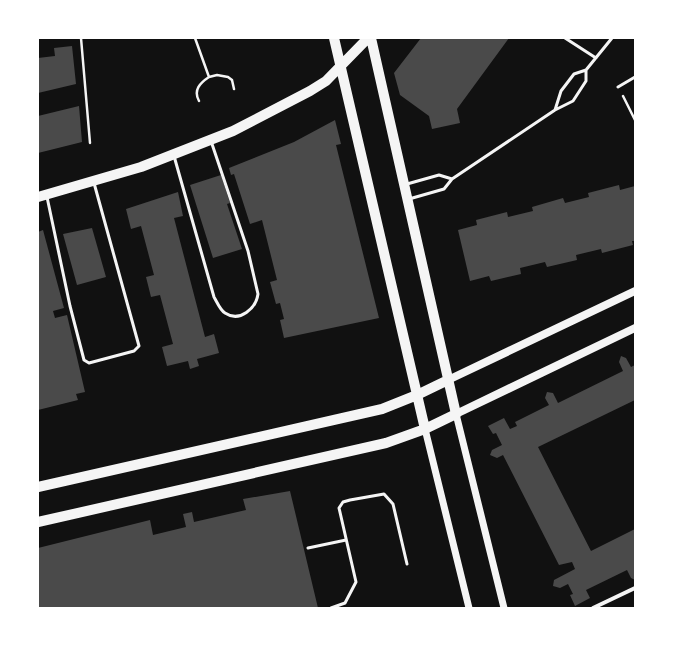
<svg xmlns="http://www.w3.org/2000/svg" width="673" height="646" viewBox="0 0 673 646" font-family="'Asap Condensed',sans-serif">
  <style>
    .building { fill: #4a4a4a }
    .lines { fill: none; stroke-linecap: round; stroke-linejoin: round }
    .path { stroke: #f5f5f5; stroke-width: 2.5 }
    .service { stroke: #f5f5f5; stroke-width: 3 }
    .minor { stroke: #f5f5f5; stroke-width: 4 }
    .tertiary { stroke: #f5f5f5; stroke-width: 7 }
    .secondary { stroke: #f5f5f5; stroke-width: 8 }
    .primary { stroke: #f5f5f5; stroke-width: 10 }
  </style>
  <rect width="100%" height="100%" fill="#111"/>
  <path class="building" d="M 421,38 L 509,38 L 457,109 L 460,123 L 432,129 L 429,116 L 400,95 L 394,73 Z
    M 72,46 L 76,84 L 38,93 L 38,58 L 55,56 L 54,48 Z
    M 79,106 L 82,142 L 38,153 L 38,116 Z
    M 335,120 L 341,144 L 336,145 L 379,318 L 284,338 L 280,320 L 284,319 L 280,303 L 276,304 L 270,282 L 277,280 L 262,220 L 250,224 L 234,174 L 231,175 L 229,168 L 294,142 Z
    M 221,175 L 230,203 L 227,204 L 242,249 L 213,258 L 190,185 Z
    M 619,185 L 620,190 L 635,186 L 635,241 L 632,241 L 633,245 L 602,253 L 601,249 L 576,255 L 577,260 L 547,267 L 545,262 L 520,268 L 521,274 L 491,281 L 489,276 L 470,281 L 458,230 L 477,225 L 476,220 L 507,212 L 508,217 L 533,211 L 532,207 L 563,198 L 565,203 L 589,197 L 588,193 Z
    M 178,192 L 183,216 L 174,218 L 205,337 L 214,334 L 219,353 L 197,359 L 199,366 L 190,369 L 188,361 L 167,366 L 162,347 L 173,344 L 160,295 L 151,297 L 146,277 L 154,275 L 141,226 L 131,229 L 126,209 Z
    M 92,228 L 106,277 L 77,285 L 63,234 Z
    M 43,230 L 64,308 L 53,311 L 55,318 L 67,315 L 85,392 L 76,394 L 78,400 L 38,410 L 38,232 Z
    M 621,356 L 626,358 L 631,367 L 635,365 L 635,400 L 538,447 L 591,551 L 635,529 L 635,580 L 631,578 L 627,570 L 586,590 L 590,598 L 575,606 L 570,595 L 573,594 L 568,584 L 560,588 L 553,586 L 554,580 L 575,569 L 572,562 L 559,565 L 503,455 L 497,458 L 490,455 L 492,450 L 502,445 L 496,433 L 493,434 L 488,426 L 504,418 L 510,429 L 517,426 L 515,422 L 549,405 L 545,398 L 547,392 L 553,393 L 558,403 L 623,371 L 619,362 Z
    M 290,491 L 318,608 L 39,608 L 38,602 L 38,548 L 150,520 L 153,535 L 186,527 L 183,514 L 192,512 L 194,522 L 246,510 L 243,499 Z"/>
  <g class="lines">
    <path class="path" d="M 81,38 L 90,143
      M 195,38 L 209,77 C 200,83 193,90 199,101
      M 209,77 L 217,75 L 228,77 L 232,80 L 234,89
      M 623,96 L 635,120"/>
    <path class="service" d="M 565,38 L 596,58
      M 618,87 L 635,77
      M 555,110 L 561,91 L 574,74 L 586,70 L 612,38
      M 174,156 L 214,297 C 217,302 220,310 225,313 C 240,323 256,308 258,294 L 248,251 L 211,141
      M 452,179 L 555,110 L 573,101 L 586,81 L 586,70
      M 407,184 L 439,175 L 452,179 L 444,189 L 409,199
      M 47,197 L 70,306 L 84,360 L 89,363 L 134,351 L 139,346 L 94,183
      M 308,548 L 346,540
      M 331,608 L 345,603 L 356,582 L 339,508 L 343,502 L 350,500 L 384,494 L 393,504 L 407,564"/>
    <path class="minor" d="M 593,608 L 635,588"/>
    <path class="tertiary" d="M 456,414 L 504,608
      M 425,429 L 469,608"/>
    <path class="secondary" d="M 448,380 L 635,291
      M 456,414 L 635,328"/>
    <path class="primary" d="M 334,38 L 425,429
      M 38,197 L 141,167 L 233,131 L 310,91 L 326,81 L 368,38
      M 38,487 L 382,409 L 417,395 L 448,380
      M 38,522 L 386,443 L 425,429 L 456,414 L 371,38"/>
  </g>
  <rect width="673" height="646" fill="none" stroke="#ffffff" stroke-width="78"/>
</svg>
